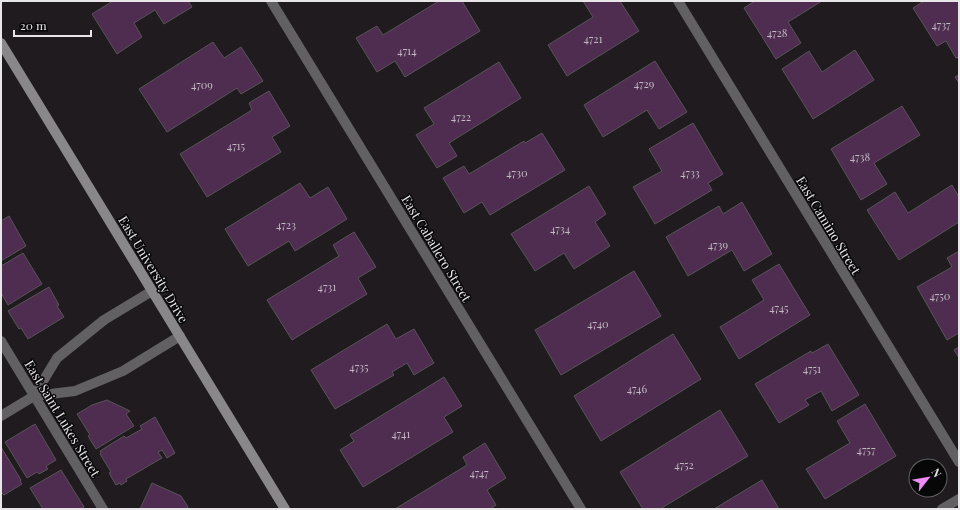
<svg xmlns="http://www.w3.org/2000/svg" width="960" height="510" viewBox="0 0 960 510" font-family="'Playfair Display',serif">
  <style>
    .building { fill: #4e2d50; stroke: #585458 }
    .lines { fill: none; stroke-linecap: round; stroke-linejoin: round }
    .service { stroke: #626062; stroke-width: 10 }
    .minor { stroke: #626062; stroke-width: 10 }
    .secondary { stroke: #898789; stroke-width: 10 }
    .labels { text-anchor: middle; dominant-baseline: central; stroke-width: 3; stroke-linejoin: round; paint-order: stroke }
    .number-label { font-size: 11px; fill: #c2b8c2 }
    .street-label { font-size: 13px; fill: #e8e6e8; stroke: #080708 }
  </style>
  <rect width="100%" height="100%" fill="#1f1b1f"/>
  <path class="building" d="M 113,1 L 188,1 L 192,7 L 164,24 L 155,10 L 134,23 L 142,37 L 117,54 L 92,14 Z
    M 439,1 L 462,1 L 480,31 L 405,77 L 395,61 L 377,72 L 356,38 L 377,26 L 383,35 Z
    M 583,1 L 620,1 L 639,31 L 567,76 L 548,45 L 593,17 Z
    M 755,1 L 822,1 L 788,22 L 801,43 L 776,59 L 744,8 Z
    M 924,1 L 959,1 L 959,57 L 956,58 L 946,41 L 937,46 L 913,8 Z
    M 213,42 L 224,58 L 241,47 L 263,81 L 241,94 L 237,88 L 167,132 L 139,89 Z
    M 855,50 L 874,80 L 813,119 L 782,69 L 809,51 L 822,72 Z
    M 655,61 L 687,112 L 659,129 L 647,110 L 603,137 L 584,105 Z
    M 499,62 L 521,98 L 449,143 L 457,156 L 437,168 L 416,135 L 434,124 L 424,108 Z
    M 959,75 L 959,83 L 955,77 Z
    M 269,91 L 290,126 L 272,137 L 281,152 L 207,197 L 180,154 L 252,110 L 249,103 Z
    M 902,106 L 920,135 L 874,163 L 887,184 L 861,200 L 831,149 Z
    M 693,123 L 723,174 L 708,183 L 712,190 L 655,224 L 633,187 L 662,171 L 649,149 Z
    M 542,133 L 565,170 L 490,215 L 482,202 L 464,213 L 443,178 L 464,166 L 469,174 L 524,141 L 525,143 Z
    M 300,183 L 310,198 L 328,187 L 347,219 L 295,251 L 289,241 L 248,266 L 225,229 Z
    M 952,185 L 959,197 L 959,222 L 899,260 L 867,210 L 895,192 L 908,213 Z
    M 589,186 L 606,214 L 595,222 L 610,246 L 574,269 L 564,253 L 535,271 L 511,234 Z
    M 742,202 L 772,254 L 744,271 L 732,250 L 688,276 L 666,237 L 719,206 L 723,214 Z
    M 9,216 L 26,246 L 1,261 L 1,221 Z
    M 354,232 L 376,267 L 358,278 L 367,294 L 292,340 L 267,300 L 339,256 L 333,245 Z
    M 959,251 L 959,302 L 958,303 L 959,305 L 959,333 L 947,340 L 917,287 L 952,267 L 947,258 Z
    M 23,253 L 42,284 L 8,305 L 1,293 L 1,266 Z
    M 779,264 L 810,315 L 739,359 L 720,327 L 764,300 L 752,280 Z
    M 634,271 L 661,316 L 561,375 L 535,330 Z
    M 49,287 L 59,305 L 57,306 L 64,317 L 28,339 L 21,328 L 19,329 L 8,311 Z
    M 387,324 L 396,339 L 414,329 L 434,363 L 414,375 L 407,363 L 392,372 L 394,375 L 335,409 L 311,370 Z
    M 673,334 L 701,379 L 601,441 L 574,396 Z
    M 828,344 L 859,395 L 832,411 L 821,391 L 805,400 L 809,405 L 779,423 L 755,384 L 811,351 L 812,353 Z
    M 959,347 L 959,358 L 954,350 Z
    M 444,377 L 462,406 L 444,417 L 453,432 L 363,487 L 340,450 L 354,441 L 350,435 Z
    M 107,400 L 130,411 L 126,414 L 134,426 L 96,449 L 88,436 L 90,435 L 77,414 L 92,405 Z
    M 865,404 L 896,456 L 825,499 L 806,469 L 850,443 L 837,421 Z
    M 720,410 L 748,456 L 660,509 L 643,509 L 620,472 Z
    M 155,417 L 175,453 L 167,458 L 162,450 L 158,452 L 162,458 L 126,479 L 127,481 L 121,485 L 120,483 L 116,485 L 109,473 L 111,472 L 100,454 L 101,453 L 100,451 L 124,436 L 126,438 L 142,429 L 140,426 Z
    M 35,424 L 56,460 L 46,466 L 48,469 L 39,474 L 37,472 L 27,478 L 5,442 Z
    M 485,443 L 506,478 L 487,490 L 496,505 L 490,509 L 395,509 L 467,465 L 463,457 Z
    M 1,447 L 21,480 L 20,481 L 22,484 L 4,495 L 1,492 Z
    M 61,470 L 84,507 L 80,509 L 43,509 L 30,488 Z
    M 762,480 L 779,509 L 714,509 Z
    M 152,483 L 181,496 L 188,507 L 187,509 L 140,509 Z"/>
  <g class="lines">
    <path class="service" d="M 1,341 L 103,509
      M 34,396 L 57,358 L 104,320 L 152,291
      M 1,416 L 34,396 L 75,391 L 123,371 L 180,336"/>
    <path class="minor" d="M 271,1 L 581,509
      M 678,1 L 959,462
      M 942,509 L 959,499"/>
    <path class="secondary" d="M 1,43 L 285,509"/>
  </g>
  <g class="labels">
    <g class="number-label">
      <text x="941" y="24">4737</text>
      <text x="777" y="32">4728</text>
      <text x="593" y="38">4721</text>
      <text x="407" y="50">4714</text>
      <text x="644" y="83">4729</text>
      <text x="202" y="84">4709</text>
      <text x="461" y="116">4722</text>
      <text x="236" y="145">4715</text>
      <text x="860" y="156">4738</text>
      <text x="517" y="172">4730</text>
      <text x="690" y="172">4733</text>
      <text x="286" y="224">4723</text>
      <text x="560" y="228">4734</text>
      <text x="718" y="244">4739</text>
      <text x="327" y="286">4731</text>
      <text x="940" y="295">4750</text>
      <text x="779" y="307">4745</text>
      <text x="598" y="323">4740</text>
      <text x="359" y="366">4735</text>
      <text x="812" y="368">4751</text>
      <text x="637" y="388">4746</text>
      <text x="401" y="433">4741</text>
      <text x="866" y="449">4757</text>
      <text x="684" y="464">4752</text>
      <text x="479" y="472">4747</text>
    </g>
    <g class="street-label">
      <text transform="translate(829 225) rotate(59)">East Camino Street</text>
      <text transform="translate(437 248) rotate(59)">East Caballero Street</text>
      <text transform="translate(154 269) rotate(59)">East University Drive</text>
      <text transform="translate(63 418) rotate(59)">East Saint Lukes Street</text>
    </g>
  </g>
  <rect width="960" height="510" fill="none" stroke="#e8e6e8" stroke-width="4"/>
  <g transform="translate(928 478) rotate(59)"><circle r="19" fill="#080708" stroke="#626062"/>
  <path d="M0-3L7 15L0 10L-7 15Z" fill="#ef8bf7"/>
  <text y="-6" font-size="11" font-weight="bold" text-anchor="middle" fill="#e8e6e8">N</text>
  </g>
  <path d="M14 30v6h77v-6" fill="none" stroke="#e8e6e8" stroke-width="2"/>
  <text x="20" y="30" font-size="12" fill="#e8e6e8" stroke="#080708" stroke-width="3" paint-order="stroke">20 m</text>
</svg>
